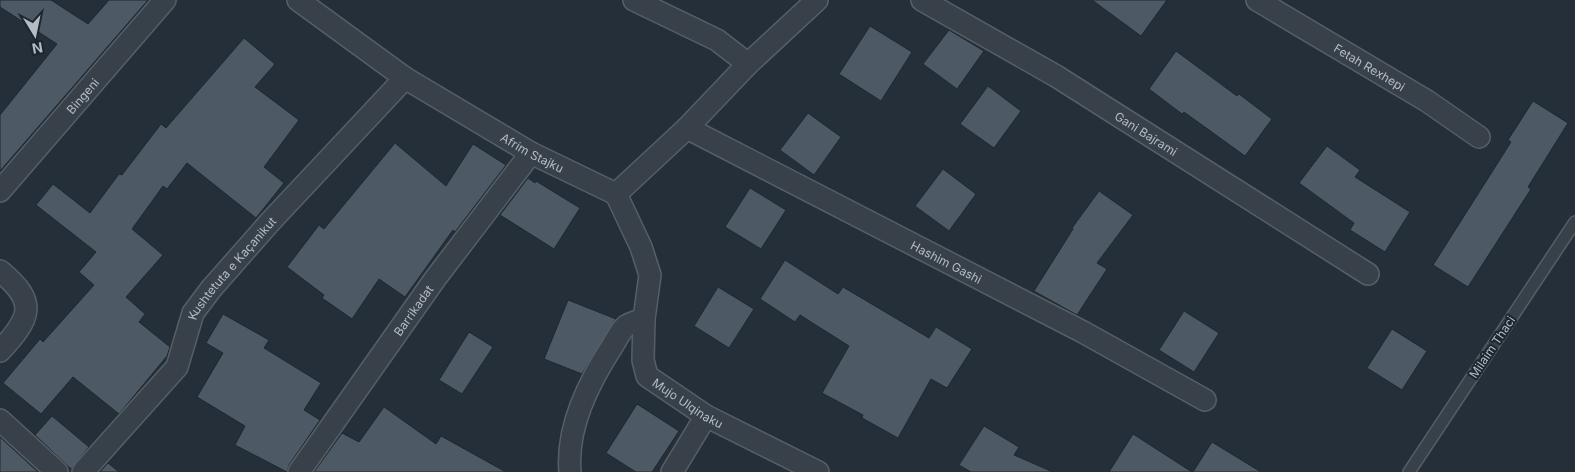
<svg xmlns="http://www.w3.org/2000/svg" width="1575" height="472" viewBox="0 0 1575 472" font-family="Inter,sans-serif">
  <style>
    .building { fill: #4d5a65; stroke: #1f2830 }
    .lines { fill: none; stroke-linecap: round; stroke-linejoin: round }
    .service-casing { stroke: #565f67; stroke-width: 14 }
    .minor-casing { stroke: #565f67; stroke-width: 24 }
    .service { stroke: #38414a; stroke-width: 11 }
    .minor { stroke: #38414a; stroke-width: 21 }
    .labels { text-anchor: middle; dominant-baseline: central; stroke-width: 4; stroke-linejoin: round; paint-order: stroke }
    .street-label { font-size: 12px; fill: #b3bcc5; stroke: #1d262e }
  </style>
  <rect width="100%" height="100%" fill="#242f39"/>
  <path class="building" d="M 0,0 L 51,0 L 88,24 L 109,0 L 148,0 L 0,171 L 0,115 L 57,44 L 0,7 Z
    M 1092,0 L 1167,0 L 1141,36 Z
    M 870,26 L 912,52 L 881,101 L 839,74 Z
    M 949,30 L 984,51 L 957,89 L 923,64 Z
    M 244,38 L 275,64 L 255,87 L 299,120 L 264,167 L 284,183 L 256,218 L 187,163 L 167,189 L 163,186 L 132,229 L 163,255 L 126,297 L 145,314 L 139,322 L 170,347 L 167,356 L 119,414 L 73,377 L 41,414 L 3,383 L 40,339 L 43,342 L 94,285 L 79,272 L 96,252 L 36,205 L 53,184 L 90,213 L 119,174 L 122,175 L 161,124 L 166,128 Z
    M 1176,51 L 1237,96 L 1239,94 L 1272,119 L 1245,156 L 1184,112 L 1182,114 L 1149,89 Z
    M 988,86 L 1021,111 L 994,148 L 960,124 Z
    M 1533,101 L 1568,123 L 1528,187 L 1531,189 L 1468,287 L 1433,265 L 1511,142 L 1508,140 Z
    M 808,113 L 841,137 L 814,175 L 780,150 Z
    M 395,143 L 446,186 L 473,144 L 506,165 L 455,232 L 453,230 L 405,297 L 379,279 L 352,319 L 322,298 L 324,295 L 287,267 L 319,225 L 324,229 Z
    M 1327,146 L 1360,170 L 1355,177 L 1410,212 L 1385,252 L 1350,230 L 1354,223 L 1299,183 Z
    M 943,169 L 976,194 L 949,231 L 915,206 Z
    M 528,178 L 535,183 L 536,181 L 580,208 L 554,249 L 500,215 Z
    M 750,188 L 786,210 L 761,249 L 725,227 Z
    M 1099,191 L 1133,215 L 1097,263 L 1107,269 L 1077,315 L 1034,291 L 1073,229 L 1072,228 Z
    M 785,260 L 838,294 L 843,287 L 929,338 L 936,327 L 972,349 L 947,388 L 931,379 L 898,438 L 862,418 L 863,415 L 822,393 L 849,346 L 800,315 L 795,322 L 760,299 Z
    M 718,287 L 754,309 L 729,348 L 694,326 Z
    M 568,300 L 616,319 L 582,374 L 544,359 Z
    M 1184,311 L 1219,333 L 1194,372 L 1159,350 Z
    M 223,314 L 269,340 L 264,348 L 321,383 L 304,410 L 320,420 L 289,465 L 287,472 L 235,445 L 245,426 L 197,397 L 223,353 L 206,343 Z
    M 1392,329 L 1427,351 L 1402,390 L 1367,368 Z
    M 469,332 L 493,347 L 462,394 L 439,380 Z
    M 637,404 L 679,431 L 652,472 L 636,472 L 606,453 Z
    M 384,407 L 436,444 L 441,436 L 506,472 L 314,472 L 342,433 L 359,442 Z
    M 52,416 L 89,447 L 71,469 L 35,435 Z
    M 984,426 L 1019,447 L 1014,455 L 1053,472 L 971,472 L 959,465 Z
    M 1133,434 L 1192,472 L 1109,472 Z
    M 0,437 L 38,472 L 0,472 Z
    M 1212,442 L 1261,472 L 1193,472 Z
    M 108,463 L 119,472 L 100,472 Z"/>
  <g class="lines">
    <g class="service-casing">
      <path id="service" d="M 1409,472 L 1575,222"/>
    </g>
    <g class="minor-casing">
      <g id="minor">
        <path id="s1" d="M 298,0 L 405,78 L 531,153 L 616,194"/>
        <path d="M 634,0 L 717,40 L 748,64"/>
        <path id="s2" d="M 922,0 L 1056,76 L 1368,274"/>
        <path id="s3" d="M 1257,0 L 1427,101 L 1479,137"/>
        <path id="s4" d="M 687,128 L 1083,332 L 1205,400"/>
        <path id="s5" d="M 0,191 L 165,0"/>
        <path id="s6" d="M 616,194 L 641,247 L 650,275 L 644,319 L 643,360 L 647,376 L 706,416 L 818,472"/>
        <path d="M 616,194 L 687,128 L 748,64 L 817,0"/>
        <path d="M 0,271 C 38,302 31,318 0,351"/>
        <path d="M 0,420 L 57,472"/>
        <path id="s7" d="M 83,472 L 177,367 L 193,313 L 211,289 L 270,222 L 405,78"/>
        <path id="s8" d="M 299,472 L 435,279 L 531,153"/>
        <path d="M 570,472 C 566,427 589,382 613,345 C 616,340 621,330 626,326 C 630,323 639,321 644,319"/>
        <path d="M 672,472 L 706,416"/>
      </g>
    </g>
    <use href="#service" class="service"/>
    <use href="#minor" class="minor"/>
  </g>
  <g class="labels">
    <g class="street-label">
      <text stroke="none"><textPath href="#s3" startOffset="131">Fetah Rexhepi</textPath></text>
      <text stroke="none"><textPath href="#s5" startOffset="126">Bingeni</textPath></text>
      <text stroke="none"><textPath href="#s2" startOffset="261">Gani Bajrami</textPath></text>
      <text stroke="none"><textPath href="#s1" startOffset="280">Afrim Stajku</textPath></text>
      <text stroke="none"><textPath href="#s4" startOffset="292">Hashim Gashi</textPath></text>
      <text stroke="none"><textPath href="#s7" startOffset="256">Kushtetuta e Kaçanikut</textPath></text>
      <text stroke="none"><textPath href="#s8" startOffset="198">Barrikadat</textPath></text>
      <text transform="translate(1492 347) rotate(-56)">Milaim Thaci</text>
      <text stroke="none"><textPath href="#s6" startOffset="239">Mujo Ulqinaku</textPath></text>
    </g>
  </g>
  <g transform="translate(35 35) rotate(170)" stroke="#1d262e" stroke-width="4" paint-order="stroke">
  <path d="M0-4L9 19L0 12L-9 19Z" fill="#b3bcc5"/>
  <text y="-8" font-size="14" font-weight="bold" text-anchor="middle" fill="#b3bcc5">N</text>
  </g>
</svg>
